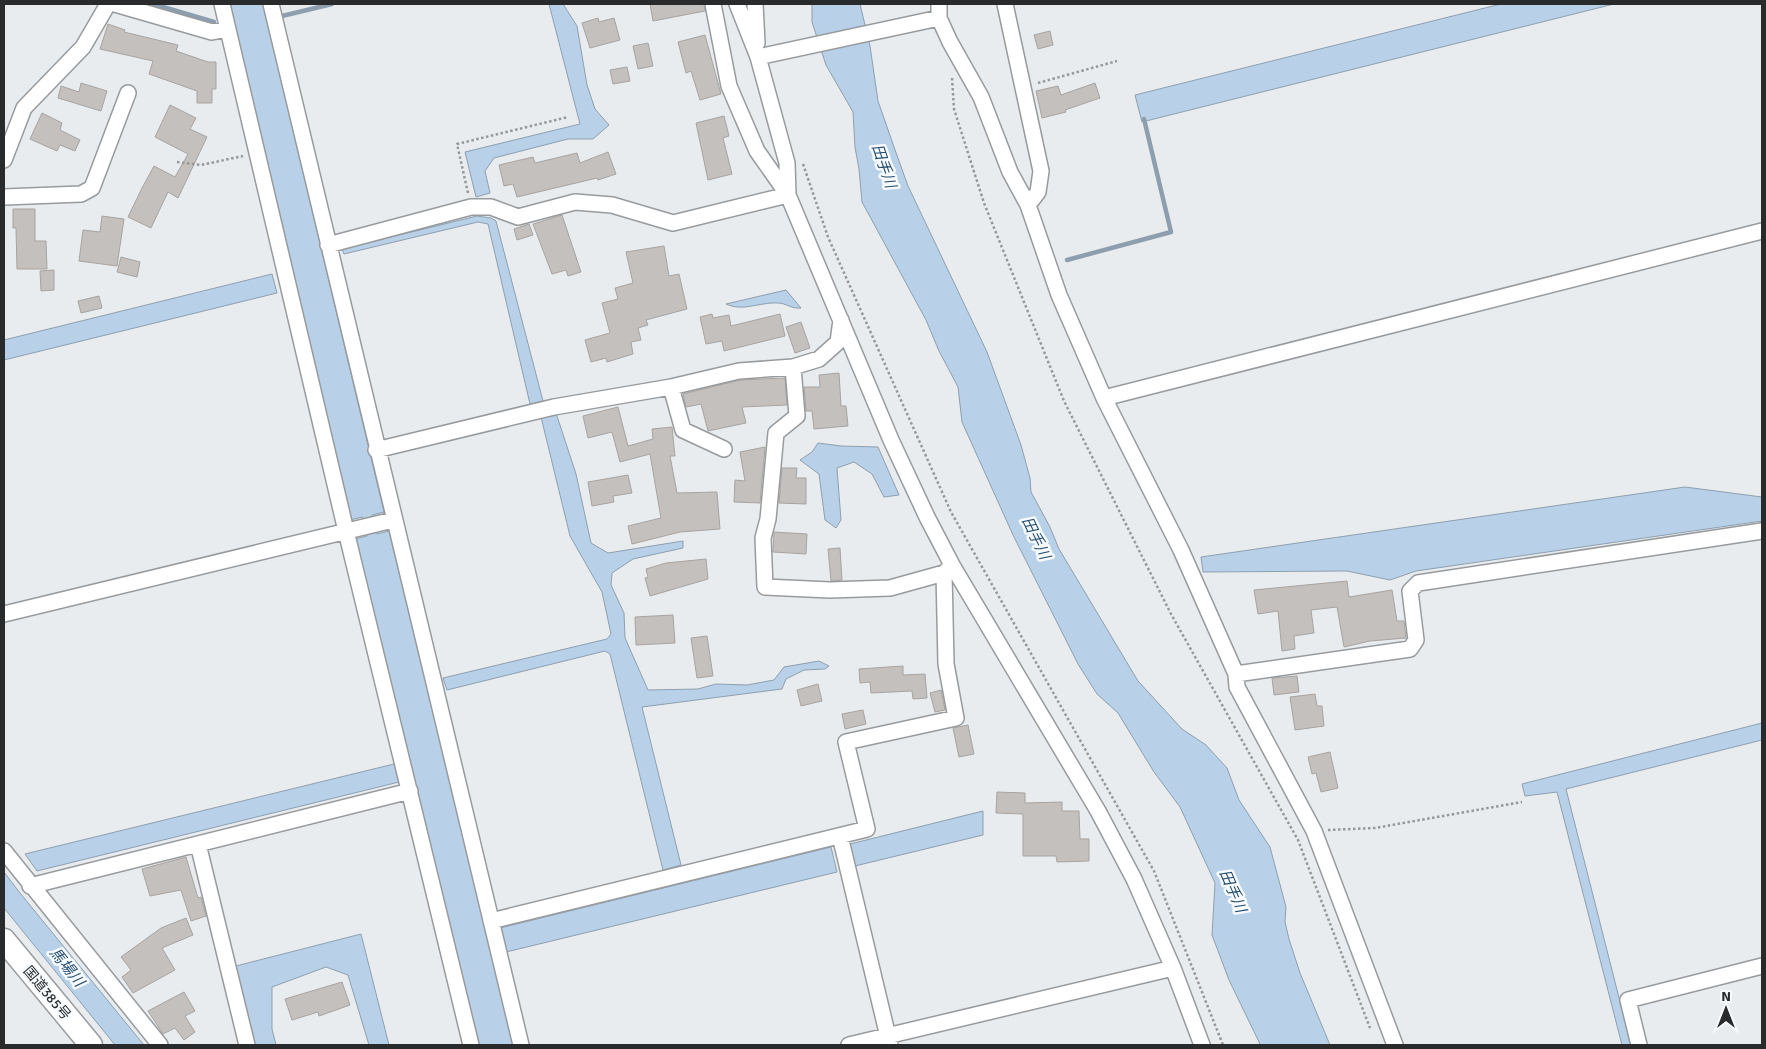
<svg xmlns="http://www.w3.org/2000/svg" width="1766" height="1049" viewBox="0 0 1766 1049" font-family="Signika,'Noto Sans JP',sans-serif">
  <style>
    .water { fill: #b8d1e8; stroke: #8d9faf }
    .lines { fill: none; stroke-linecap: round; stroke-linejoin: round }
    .stream { stroke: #8d9faf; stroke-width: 4.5 }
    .building { fill: #c4c0be; stroke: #a7a3a1 }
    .minor-casing { stroke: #989b9e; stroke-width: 18 }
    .highway-casing { stroke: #989b9e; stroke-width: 25 }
    .path { stroke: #959799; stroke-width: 2.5; stroke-dasharray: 2.5 2.5; stroke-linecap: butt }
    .minor { stroke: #fff; stroke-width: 15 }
    .highway { stroke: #fff; stroke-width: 22 }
    .labels { text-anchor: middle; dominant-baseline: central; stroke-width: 5; stroke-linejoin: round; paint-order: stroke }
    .street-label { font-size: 14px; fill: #292a2b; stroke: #f6fafd }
    .water-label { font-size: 15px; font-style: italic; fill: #274f70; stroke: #f6fafd }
  </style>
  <rect width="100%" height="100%" fill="#e9ecef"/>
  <path class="water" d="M 228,4 L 263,4 L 384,512 L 372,515 L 377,534 L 389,531 L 514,1045 L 478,1045 L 355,539 L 367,536 L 363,517 L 350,520 Z
    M 549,4 L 563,4 L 577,26 L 587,85 L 595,109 L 609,125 L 593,139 L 568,139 L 494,158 L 485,171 L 490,193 L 476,197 L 465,152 L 580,124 Z
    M 812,4 L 860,4 L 870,46 L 878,101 L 894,147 L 908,186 L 987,352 L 1021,445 L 1030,478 L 1031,492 L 1050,527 L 1059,549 L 1138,681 L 1182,729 L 1206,745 L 1227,768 L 1239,800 L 1270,847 L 1286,907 L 1285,922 L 1289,939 L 1300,973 L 1330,1045 L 1260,1045 L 1259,1042 L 1229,980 L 1212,935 L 1215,883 L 1180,807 L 1154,772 L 1118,713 L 1097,694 L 1078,664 L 1013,535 L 962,422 L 958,387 L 939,351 L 926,320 L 862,202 L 859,169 L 855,147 L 853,112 L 826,65 L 812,22 Z
    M 1501,4 L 1614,4 L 1142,122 L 1135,95 Z
    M 477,216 L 491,218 L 496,221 L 543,401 L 530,404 L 488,224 L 478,222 L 344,254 L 342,249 Z
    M 272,274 L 277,293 L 4,360 L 4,340 Z
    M 786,290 L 801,308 C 791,309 786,303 778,303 C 759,302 743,312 726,304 Z
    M 556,413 L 576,474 L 591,543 L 608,553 L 683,541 L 683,548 L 633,559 L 612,573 L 611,585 L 624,613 L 625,638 L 648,690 L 698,689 L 716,684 L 747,685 L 774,680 L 784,667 L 819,661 L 829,666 L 825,669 L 804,670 L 786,679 L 782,689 L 642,707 L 681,865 L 663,870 L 610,654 L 605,651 L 447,690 L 443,678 L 607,639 L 611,634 L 602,592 L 570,536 L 541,417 Z
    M 818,443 L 841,446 L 878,447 L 899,495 L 884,497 L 872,474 L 854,462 L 837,468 L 841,520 L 836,528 L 825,520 L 819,474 L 800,460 L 812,452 Z
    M 1685,487 L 1762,497 L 1762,521 L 1416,571 L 1390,580 L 1347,571 L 1203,572 L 1201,557 Z
    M 1762,723 L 1762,740 L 1566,789 L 1631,1045 L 1622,1045 L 1557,792 L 1525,796 L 1522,784 Z
    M 394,764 L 399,782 L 37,871 L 25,854 Z
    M 983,811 L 983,835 L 855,866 L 850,844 Z
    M 831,847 L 837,872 L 506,952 L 500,928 Z
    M 4,872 L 20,893 L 144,1045 L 115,1045 L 111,1040 L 4,908 Z
    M 361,934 L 389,1045 L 369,1045 L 348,975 L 326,967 L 272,987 L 272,1029 L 276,1045 L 254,1045 L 236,966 Z"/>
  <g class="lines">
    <path class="stream" d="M 153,4 L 214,22
      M 282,16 L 332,4
      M 1067,260 L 1171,232 L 1144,119"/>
  </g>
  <path class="building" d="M 650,4 L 704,4 L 705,11 L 653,21 Z
    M 598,18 L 599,22 L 614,18 L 620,40 L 590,48 L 582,23 Z
    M 108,24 L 125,30 L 124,32 L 178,45 L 176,51 L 208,62 L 216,62 L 216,89 L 212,89 L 212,103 L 197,103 L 197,91 L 149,74 L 153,61 L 100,49 Z
    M 1050,31 L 1053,45 L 1038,49 L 1034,35 Z
    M 705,35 L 721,94 L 700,100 L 691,71 L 686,73 L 678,42 Z
    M 648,43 L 653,66 L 638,69 L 633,46 Z
    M 627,67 L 630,81 L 613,84 L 610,70 Z
    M 81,83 L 107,91 L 101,111 L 58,98 L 61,86 L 79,92 Z
    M 1095,83 L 1100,98 L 1065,110 L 1066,112 L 1042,118 L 1036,91 L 1058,86 L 1061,95 Z
    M 170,105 L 196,118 L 190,129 L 207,137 L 178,198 L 168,192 L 151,228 L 128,217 L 142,188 L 154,166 L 175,177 L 188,154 L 155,137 Z
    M 42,113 L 62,123 L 60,130 L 80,140 L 75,151 L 60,145 L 57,151 L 30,139 Z
    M 724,116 L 729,136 L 723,138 L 732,174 L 708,180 L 696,123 Z
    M 608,152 L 616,174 L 598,180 L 597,178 L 517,197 L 513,184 L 504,186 L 499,165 L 533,157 L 535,163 L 577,153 L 580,163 Z
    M 13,209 L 35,209 L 35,241 L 46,241 L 47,269 L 17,269 L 16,228 L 13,228 Z
    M 562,215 L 581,272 L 568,276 L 566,270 L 552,274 L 533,224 Z
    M 102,216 L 124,219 L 117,266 L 79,261 L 83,230 L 100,232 Z
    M 529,224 L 533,235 L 517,240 L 514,229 Z
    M 664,246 L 669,276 L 679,274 L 687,309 L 646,320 L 648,325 L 638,328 L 641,340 L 631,342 L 633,354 L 607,362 L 606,358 L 591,362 L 585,340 L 610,333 L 602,303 L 618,299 L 615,288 L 633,283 L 626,252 Z
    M 121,257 L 140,262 L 137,277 L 117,272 Z
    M 54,270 L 54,290 L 41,291 L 40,271 Z
    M 99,296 L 102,308 L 81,313 L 78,301 Z
    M 712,314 L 713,318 L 729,315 L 731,326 L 780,314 L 785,336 L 724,351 L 722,341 L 706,344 L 700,317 Z
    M 801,322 L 810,348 L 795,353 L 786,327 Z
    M 839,373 L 841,406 L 846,406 L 848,426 L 814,429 L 812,411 L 806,411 L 804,387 L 820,387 L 819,375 Z
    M 785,378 L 787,405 L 742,407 L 746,423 L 708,431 L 701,404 L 686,407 L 683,394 L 740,380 Z
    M 618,407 L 628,446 L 653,439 L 652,429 L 672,427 L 675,456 L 670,456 L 677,493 L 717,492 L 720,529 L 680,532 L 632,544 L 628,526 L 661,518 L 650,454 L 620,462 L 612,432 L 588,438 L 583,416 Z
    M 765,447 L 760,503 L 734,502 L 735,480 L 745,481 L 740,452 Z
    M 782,468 L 797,468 L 796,478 L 806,478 L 806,504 L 779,503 Z
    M 628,475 L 632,493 L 613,496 L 614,502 L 592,506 L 588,482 Z
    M 774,532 L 807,534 L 806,554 L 773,552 Z
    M 840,548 L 842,580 L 831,581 L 828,549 Z
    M 706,559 L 708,579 L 650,596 L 645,578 L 648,577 L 646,569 L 666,563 Z
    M 1347,581 L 1349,597 L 1392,590 L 1397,621 L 1404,621 L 1406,638 L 1370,641 L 1344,647 L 1337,607 L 1311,610 L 1314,633 L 1294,636 L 1295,649 L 1282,651 L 1278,611 L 1258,614 L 1254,590 Z
    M 673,615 L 675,643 L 636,645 L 635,617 Z
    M 707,636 L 713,676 L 697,678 L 691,638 Z
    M 903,666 L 903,675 L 925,674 L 927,698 L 913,699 L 912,691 L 871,693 L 870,682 L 860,683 L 859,669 Z
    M 1297,676 L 1299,692 L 1274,695 L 1272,678 Z
    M 818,684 L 822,701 L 801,706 L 797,690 Z
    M 941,690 L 945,710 L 935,712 L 930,693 Z
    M 1315,694 L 1317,706 L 1322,706 L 1324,726 L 1295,730 L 1290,697 Z
    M 863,710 L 866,724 L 845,729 L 842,714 Z
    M 968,725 L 974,754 L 959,757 L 953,728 Z
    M 1330,752 L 1338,788 L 1321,792 L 1316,773 L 1312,774 L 1308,757 Z
    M 997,792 L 1025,793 L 1025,803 L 1062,802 L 1062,811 L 1079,811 L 1080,839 L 1089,839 L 1089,861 L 1057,862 L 1056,856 L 1023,856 L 1023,814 L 996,813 Z
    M 186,857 L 198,898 L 201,897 L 206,916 L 191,921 L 181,890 L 150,896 L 142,869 Z
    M 186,918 L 193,935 L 162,948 L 175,970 L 133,993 L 122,977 L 131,970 L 121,957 L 161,928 Z
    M 342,982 L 350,1005 L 319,1016 L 318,1012 L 292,1020 L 285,999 Z
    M 184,992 L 195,1011 L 185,1016 L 195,1032 L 184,1040 L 175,1028 L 163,1034 L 148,1011 Z"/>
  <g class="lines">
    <g class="minor-casing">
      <path id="minor" d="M 115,4 L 212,32 L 228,29
        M 222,4 L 346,531 L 471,1045
        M 271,4 L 521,1045
        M 737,4 L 758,57 L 787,163 L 788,195 L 891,440 L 927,517 L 952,565 L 1098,811 L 1134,879 L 1173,968 L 1202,1045
        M 755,4 L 757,43
        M 939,4 L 939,18 L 950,42 L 981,97 L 1010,172 L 1028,205 L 1059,295 L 1104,398 L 1181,550 L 1236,674 L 1237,687 L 1314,831 L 1395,1045
        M 1005,4 L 1041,171 L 1038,192 L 1028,205
        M 758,57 L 939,18
        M 4,160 L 24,108 L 83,47 L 108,4
        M 4,197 L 81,194 L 92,188 L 128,93
        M 328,245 L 471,207 L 491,207 L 518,217 L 575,202 L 612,205 L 673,223 L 788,195 L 757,151 L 729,86 L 713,4
        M 793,367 L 797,416 L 776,433 L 768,519 L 763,538 L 765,587 L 830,590 L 890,588 L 944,573 L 951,567
        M 1104,398 L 1762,231
        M 724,449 L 683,430 L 671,387 L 739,371 L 793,367 L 819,359 L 838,342 L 841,320
        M 376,450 L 554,407 L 671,387
        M 4,614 L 393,520
        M 1236,674 L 1410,649 L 1416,640 L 1410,591 L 1418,583 L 1762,531
        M 840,836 L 890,1045
        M 198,844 L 247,1045
        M 4,851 L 160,1045
        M 30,886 L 410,791
        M 491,921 L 867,829 L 846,742 L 956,718 L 946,664 L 944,573
        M 849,1045 L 1173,968
        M 1639,1045 L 1628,1000 L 1762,966"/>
    </g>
    <g class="highway-casing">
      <path id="highway" d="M 4,940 L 91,1045"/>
    </g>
    <path class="path" d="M 952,78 L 954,109 L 984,203 L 1064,401 L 1171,614 L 1298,840 L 1370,1028
      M 1038,83 L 1117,61
      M 177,162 L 201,165 L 243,156
      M 803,164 L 828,237 L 951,512 L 1154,871 L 1223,1045
      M 468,193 L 457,144 L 568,117
      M 1328,830 L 1375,828 L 1522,802"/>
    <use href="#minor" class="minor"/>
    <use href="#highway" class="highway"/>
  </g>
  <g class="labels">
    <g class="street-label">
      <text transform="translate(47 993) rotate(50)">国道385号</text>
    </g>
    <g class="water-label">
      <text transform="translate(884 166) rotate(71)">田手川</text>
      <text transform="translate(1036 538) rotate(64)">田手川</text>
      <text transform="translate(1233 891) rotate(67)">田手川</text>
      <text transform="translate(67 967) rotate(51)">馬場川</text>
    </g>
  </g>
  <rect width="1766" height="1049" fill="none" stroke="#292a2b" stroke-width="10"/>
  <g transform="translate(1726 1009)" stroke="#f6fafd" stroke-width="4" paint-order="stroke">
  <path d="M0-4L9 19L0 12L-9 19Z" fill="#292a2b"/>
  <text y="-8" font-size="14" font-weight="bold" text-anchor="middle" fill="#292a2b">N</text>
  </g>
</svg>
